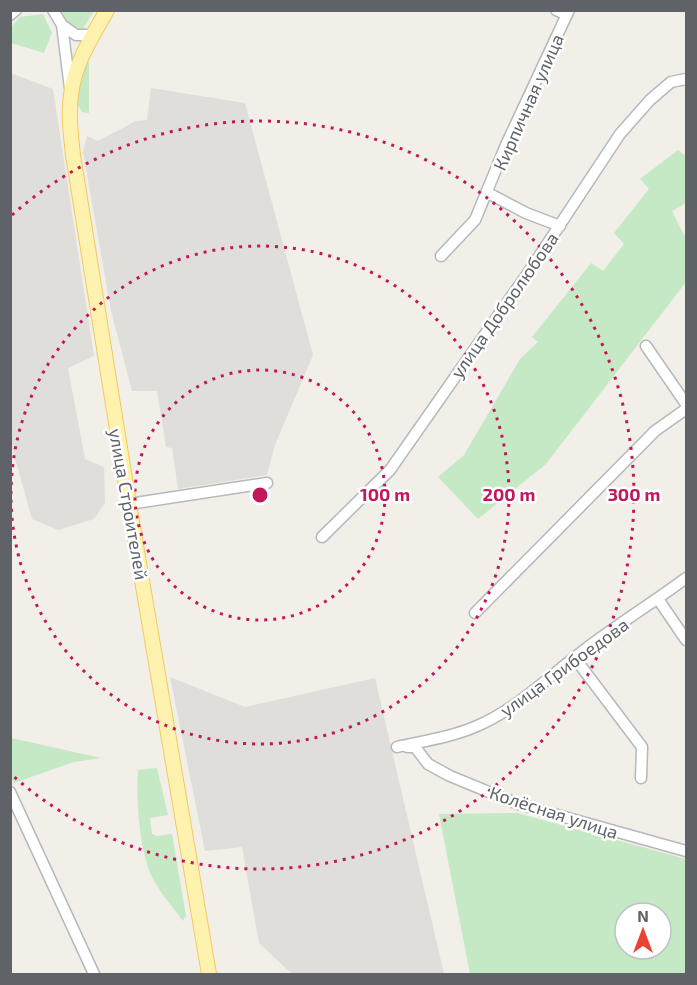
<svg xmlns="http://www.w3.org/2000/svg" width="697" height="985" viewBox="0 0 697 985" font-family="'Exo 2',sans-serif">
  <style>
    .industrial { fill: #e0deda }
    .green { fill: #c5e8c5; fill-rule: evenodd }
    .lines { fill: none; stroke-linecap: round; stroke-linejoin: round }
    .minor-casing { stroke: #b5b8bc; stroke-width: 13 }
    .major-casing { stroke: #f2c960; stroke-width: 16 }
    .minor { stroke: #fff; stroke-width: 10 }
    .major { stroke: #fff2af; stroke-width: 14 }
    .ring { fill: none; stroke: #c2185b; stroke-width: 3; stroke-dasharray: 3 6 }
    .labels { text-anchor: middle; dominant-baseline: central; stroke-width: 5; stroke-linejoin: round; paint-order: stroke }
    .street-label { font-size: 18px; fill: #5f6368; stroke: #fff }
    .centre { fill: #c2185b; stroke: #fff; stroke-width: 3 }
    .ring-label { font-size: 18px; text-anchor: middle; font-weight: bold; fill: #c2185b; stroke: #fff; stroke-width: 5; stroke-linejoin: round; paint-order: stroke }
  </style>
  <rect width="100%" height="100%" fill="#f1efe8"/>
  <path class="industrial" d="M 13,74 L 53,89 L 94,356 L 68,368 L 85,459 L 104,467 L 105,503 L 94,519 L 58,530 L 32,519 L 11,444 L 10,75 Z
    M 151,88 L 245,103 L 313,355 L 275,445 L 267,475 L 178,489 L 172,448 L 166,447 L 157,391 L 132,391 L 111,311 L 83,152 L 87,136 L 98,141 L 136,121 L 147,120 Z
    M 170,677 L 245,707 L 375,678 L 444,974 L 292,974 L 259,943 L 242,847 L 205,851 Z"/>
  <path class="green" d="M 62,11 L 94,11 L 83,29 C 71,28 66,21 62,11 Z
    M 43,14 L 52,33 L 44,53 L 11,43 L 11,27 L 20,17 Z
    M 89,62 L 89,113 L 82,112 L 77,104 L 84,65 Z
    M 678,150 L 686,156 L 686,203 L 672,211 L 686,239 L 686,282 L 546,464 L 478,519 L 438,477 L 464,455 L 520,359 L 538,342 L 532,337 L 591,263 L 603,271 L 624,244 L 614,233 L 649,189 L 640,179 Z
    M 11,738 L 101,758 L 74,762 L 14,783 L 11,777 Z
    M 157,768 L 168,815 L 150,818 L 152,834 L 157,836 L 172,834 L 186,916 L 183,921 C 173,907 161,894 153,879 C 139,851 136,801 138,770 Z
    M 517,813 L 686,859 L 686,974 L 470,974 L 439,814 ZM 625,913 L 661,913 L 661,949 L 625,949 Z"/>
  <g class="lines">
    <g class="minor-casing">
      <path id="minor" d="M 53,10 L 62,25 L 70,88
        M 556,10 L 567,15
        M 10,15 L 16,10
        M 62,25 L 76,35 L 93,35
        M 488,193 L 526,213 L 560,226
        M 441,256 L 475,220 L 506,145 L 569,10
        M 646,346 L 686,404
        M 129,504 L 267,483
        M 322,537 L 390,470 L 528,273 L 620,134 L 650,100 L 671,82 L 686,79
        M 658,599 L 686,640
        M 475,613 L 655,431 L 686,409
        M 574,657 L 642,747 L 641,778
        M 397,747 C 424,741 452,737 477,726 C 514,710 543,682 574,658 C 610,629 650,605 686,578
        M 407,747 L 415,747 L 428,764 L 450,776 L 518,804 L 686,851
        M 10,792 L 94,974"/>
    </g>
    <g class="major-casing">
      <path id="major" d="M 107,10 C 92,37 74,64 71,95 C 68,115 71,136 73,155 L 129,504 L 209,974"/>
    </g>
    <use href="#minor" class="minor"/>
    <use href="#major" class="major"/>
  </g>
  <g class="ring">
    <circle cx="260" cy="495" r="125"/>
    <circle cx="260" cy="495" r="249"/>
    <path d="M12 215A374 374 0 1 1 12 775"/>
  </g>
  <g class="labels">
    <g class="street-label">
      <text transform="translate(528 102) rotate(-66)">Кирпичная улица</text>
      <text transform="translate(504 305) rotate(-55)">улица Добролюбова</text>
      <text transform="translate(129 504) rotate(80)">улица Строителей</text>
      <text transform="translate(564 667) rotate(-36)">улица Грибоедова</text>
      <text transform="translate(554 812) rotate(18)">Колёсная улица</text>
    </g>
  </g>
  <circle cx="260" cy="495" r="9" class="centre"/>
  <g class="ring-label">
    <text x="385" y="501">100 m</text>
    <text x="509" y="501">200 m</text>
    <text x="634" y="501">300 m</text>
  </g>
  <rect width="697" height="985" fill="none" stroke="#5f6368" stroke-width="24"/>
  <g transform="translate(643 931)"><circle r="28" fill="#ffffff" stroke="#bfc1c3" stroke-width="1.5"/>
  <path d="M0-4.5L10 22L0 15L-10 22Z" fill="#ea4335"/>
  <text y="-9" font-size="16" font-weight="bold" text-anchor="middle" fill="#5f6368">N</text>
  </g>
</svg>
